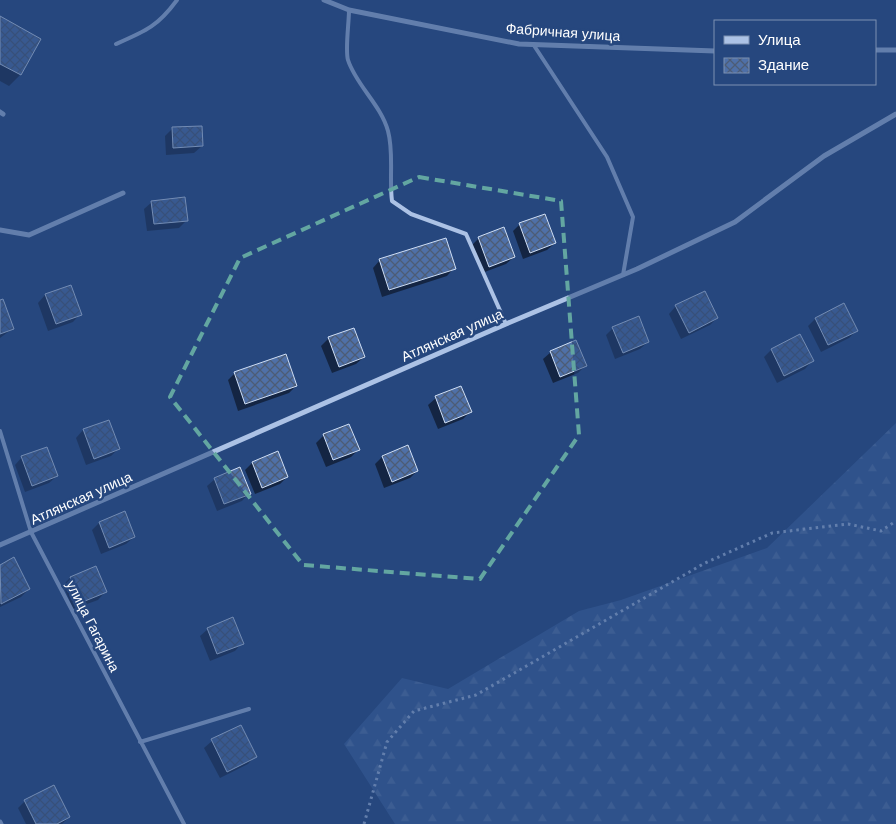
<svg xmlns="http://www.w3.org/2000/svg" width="896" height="824" viewBox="0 0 896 824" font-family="Helvetica,sans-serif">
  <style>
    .forest { fill: url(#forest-firs) }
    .shadow { fill: #0007 }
    .building { fill: url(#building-cross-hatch); stroke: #cfdef4 }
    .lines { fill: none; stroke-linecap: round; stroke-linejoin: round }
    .path { stroke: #acc2e5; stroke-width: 3; stroke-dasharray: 2.5 4; stroke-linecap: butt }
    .lane { stroke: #acc2e5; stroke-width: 4 }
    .street { stroke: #acc2e5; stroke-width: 5 }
    .marked { fill: none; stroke: #63a6a1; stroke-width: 4; stroke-dasharray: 10 6; stroke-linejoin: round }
    .labels { text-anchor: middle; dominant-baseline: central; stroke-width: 5; stroke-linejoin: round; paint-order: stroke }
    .street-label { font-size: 14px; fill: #fff; stroke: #26477e }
  </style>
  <defs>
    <pattern id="forest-firs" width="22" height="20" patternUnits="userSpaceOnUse" patternTransform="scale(1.25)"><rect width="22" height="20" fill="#3a609c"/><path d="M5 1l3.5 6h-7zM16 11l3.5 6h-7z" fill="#5878ab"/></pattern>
    <pattern id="building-cross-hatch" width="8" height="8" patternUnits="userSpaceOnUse" patternTransform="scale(1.25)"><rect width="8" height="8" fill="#4f70a7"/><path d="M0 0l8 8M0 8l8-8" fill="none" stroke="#4d5c75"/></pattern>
  </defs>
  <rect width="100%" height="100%" fill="#26477e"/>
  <path class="forest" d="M 896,423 L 896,824 L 395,824 L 344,744 L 402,678 L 448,689 L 579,611 L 621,600 L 767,548 Z"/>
  <path class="shadow" d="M 0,18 L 20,75 L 9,86 L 0,81 Z
    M 173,128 L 202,146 L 194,153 L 166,155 L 165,136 Z
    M 152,202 L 187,220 L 179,228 L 147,231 L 144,209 Z
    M 520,224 L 555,243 L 547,250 L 523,259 L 513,231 Z
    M 479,238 L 514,257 L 506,264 L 482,273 L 472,245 Z
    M 380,260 L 454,268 L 447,276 L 382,297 L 373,268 Z
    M 70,286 L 80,314 L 73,322 L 48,331 L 38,303 L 45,295 Z
    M 0,302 L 12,329 L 0,338 Z
    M 844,305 L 856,331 L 849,338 L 821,352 L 808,326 L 815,319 Z
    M 676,306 L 717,318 L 710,325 L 681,339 L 669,314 Z
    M 613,328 L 648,342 L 640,349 L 615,359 L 606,335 Z
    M 329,338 L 364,357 L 356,364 L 332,373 L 321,346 Z
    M 771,350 L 812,361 L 805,369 L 777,383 L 764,357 Z
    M 551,352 L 585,366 L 578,373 L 553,383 L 543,359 Z
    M 235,373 L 296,386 L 289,393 L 238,411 L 228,380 Z
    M 436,398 L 470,412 L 463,419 L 438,429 L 428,405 Z
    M 348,426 L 358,450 L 351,457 L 326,467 L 316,443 L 323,436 Z
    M 83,430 L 118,449 L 111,456 L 86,465 L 76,438 Z
    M 407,447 L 417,471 L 410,478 L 384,488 L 375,464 L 382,457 Z
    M 277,453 L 287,477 L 280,484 L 255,494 L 245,470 L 252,463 Z
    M 22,457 L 57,476 L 49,483 L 25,492 L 15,465 Z
    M 215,479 L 249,493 L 242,501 L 217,511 L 207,486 Z
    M 124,513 L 134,537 L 126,544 L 101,554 L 92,530 L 99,523 Z
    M 13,559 L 29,589 L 21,597 L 0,607 L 0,566 Z
    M 70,578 L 105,592 L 98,600 L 73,609 L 63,585 Z
    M 208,629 L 242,643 L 235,651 L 210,661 L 200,636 Z
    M 212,741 L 255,756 L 248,764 L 220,778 L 204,748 Z
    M 25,801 L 69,817 L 62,824 L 26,824 L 18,808 Z"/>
  <path class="building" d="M 0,16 L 41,39 L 21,75 L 0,64 Z
    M 202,126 L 203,146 L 173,148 L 172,127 Z
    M 185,197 L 188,221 L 154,224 L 151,201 Z
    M 545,214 L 556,243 L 530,253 L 519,223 Z
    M 504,227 L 515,257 L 489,267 L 478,237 Z
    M 446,238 L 456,269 L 389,290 L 379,259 Z
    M 71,285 L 82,315 L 56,324 L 45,294 Z
    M 705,291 L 718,318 L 689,333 L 675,305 Z
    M 3,299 L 14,329 L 0,334 L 0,300 Z
    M 844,303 L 858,331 L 828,345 L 815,318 Z
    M 639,316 L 649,342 L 623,353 L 612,327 Z
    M 354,328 L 365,357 L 339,367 L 328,337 Z
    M 800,334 L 814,361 L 784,376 L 771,349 Z
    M 576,340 L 587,366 L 560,377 L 550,351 Z
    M 286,354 L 297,386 L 245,404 L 234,372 Z
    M 461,386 L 472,412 L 445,423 L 435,396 Z
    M 109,420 L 120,449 L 94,459 L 83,429 Z
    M 349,424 L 360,450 L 333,460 L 323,434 Z
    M 408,445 L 418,471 L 392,482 L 382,456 Z
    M 47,447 L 58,476 L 32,486 L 21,456 Z
    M 278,451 L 288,477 L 262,488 L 252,462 Z
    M 240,467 L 251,494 L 224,504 L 214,478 Z
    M 125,511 L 135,537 L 109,548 L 99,522 Z
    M 14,557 L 30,589 L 1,604 L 0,565 Z
    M 96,566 L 107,592 L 80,603 L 70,577 Z
    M 233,617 L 244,644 L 217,654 L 207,628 Z
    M 241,725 L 257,757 L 227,772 L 211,739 Z
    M 54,785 L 70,817 L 57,824 L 36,824 L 24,800 Z"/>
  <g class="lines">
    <path class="path" d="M 364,824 L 387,742 L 414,711 L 476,695 L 705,563 L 772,533 L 848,524 L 881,531 L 896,521"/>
    <path class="lane" d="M 349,10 C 349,23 345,50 348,60 C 356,85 381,105 388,131 C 394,153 389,178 392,201 L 411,214 L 466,234 L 506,324
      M 116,44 C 146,31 158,26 177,0
      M 533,44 L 607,157 L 633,217 L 623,275
      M 0,431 L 31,532 L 184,824
      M 140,742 L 249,709"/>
    <path class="street" d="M 324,0 L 349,10 L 519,44 L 715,51
      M 875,50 L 896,50
      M 0,112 L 3,114
      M 0,230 L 29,235 L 123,193
      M 0,545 L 506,324 L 637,269 L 735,222 L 824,156 L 896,114
      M 0,822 L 1,824"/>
  </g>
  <path d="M0 0H896V824H0ZM 419,177 L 561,201 L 579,435 L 480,579 L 303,565 L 170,397 L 240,258 Z" fill="#26477e" fill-opacity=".55" fill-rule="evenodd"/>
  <path class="marked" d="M 419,177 L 561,201 L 579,435 L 480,579 L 303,565 L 170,397 L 240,258 Z"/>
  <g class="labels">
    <g class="street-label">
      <text transform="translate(563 32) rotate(4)">Фабричная улица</text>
      <text transform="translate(452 335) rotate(-24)">Атлянская улица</text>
      <text transform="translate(81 498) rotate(-24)">Атлянская улица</text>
      <text transform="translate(93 626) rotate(63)">улица Гагарина</text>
    </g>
  </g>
  <rect x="714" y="20" width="162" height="65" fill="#26477e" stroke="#7d91b2"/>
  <rect x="724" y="36" width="25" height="8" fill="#acc2e5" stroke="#7d91b2"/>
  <text x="758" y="45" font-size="15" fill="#ffffff">Улица</text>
  <rect x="724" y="58" width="25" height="15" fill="url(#building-cross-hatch)" stroke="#7d91b2"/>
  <text x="758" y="70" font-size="15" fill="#ffffff">Здание</text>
</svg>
